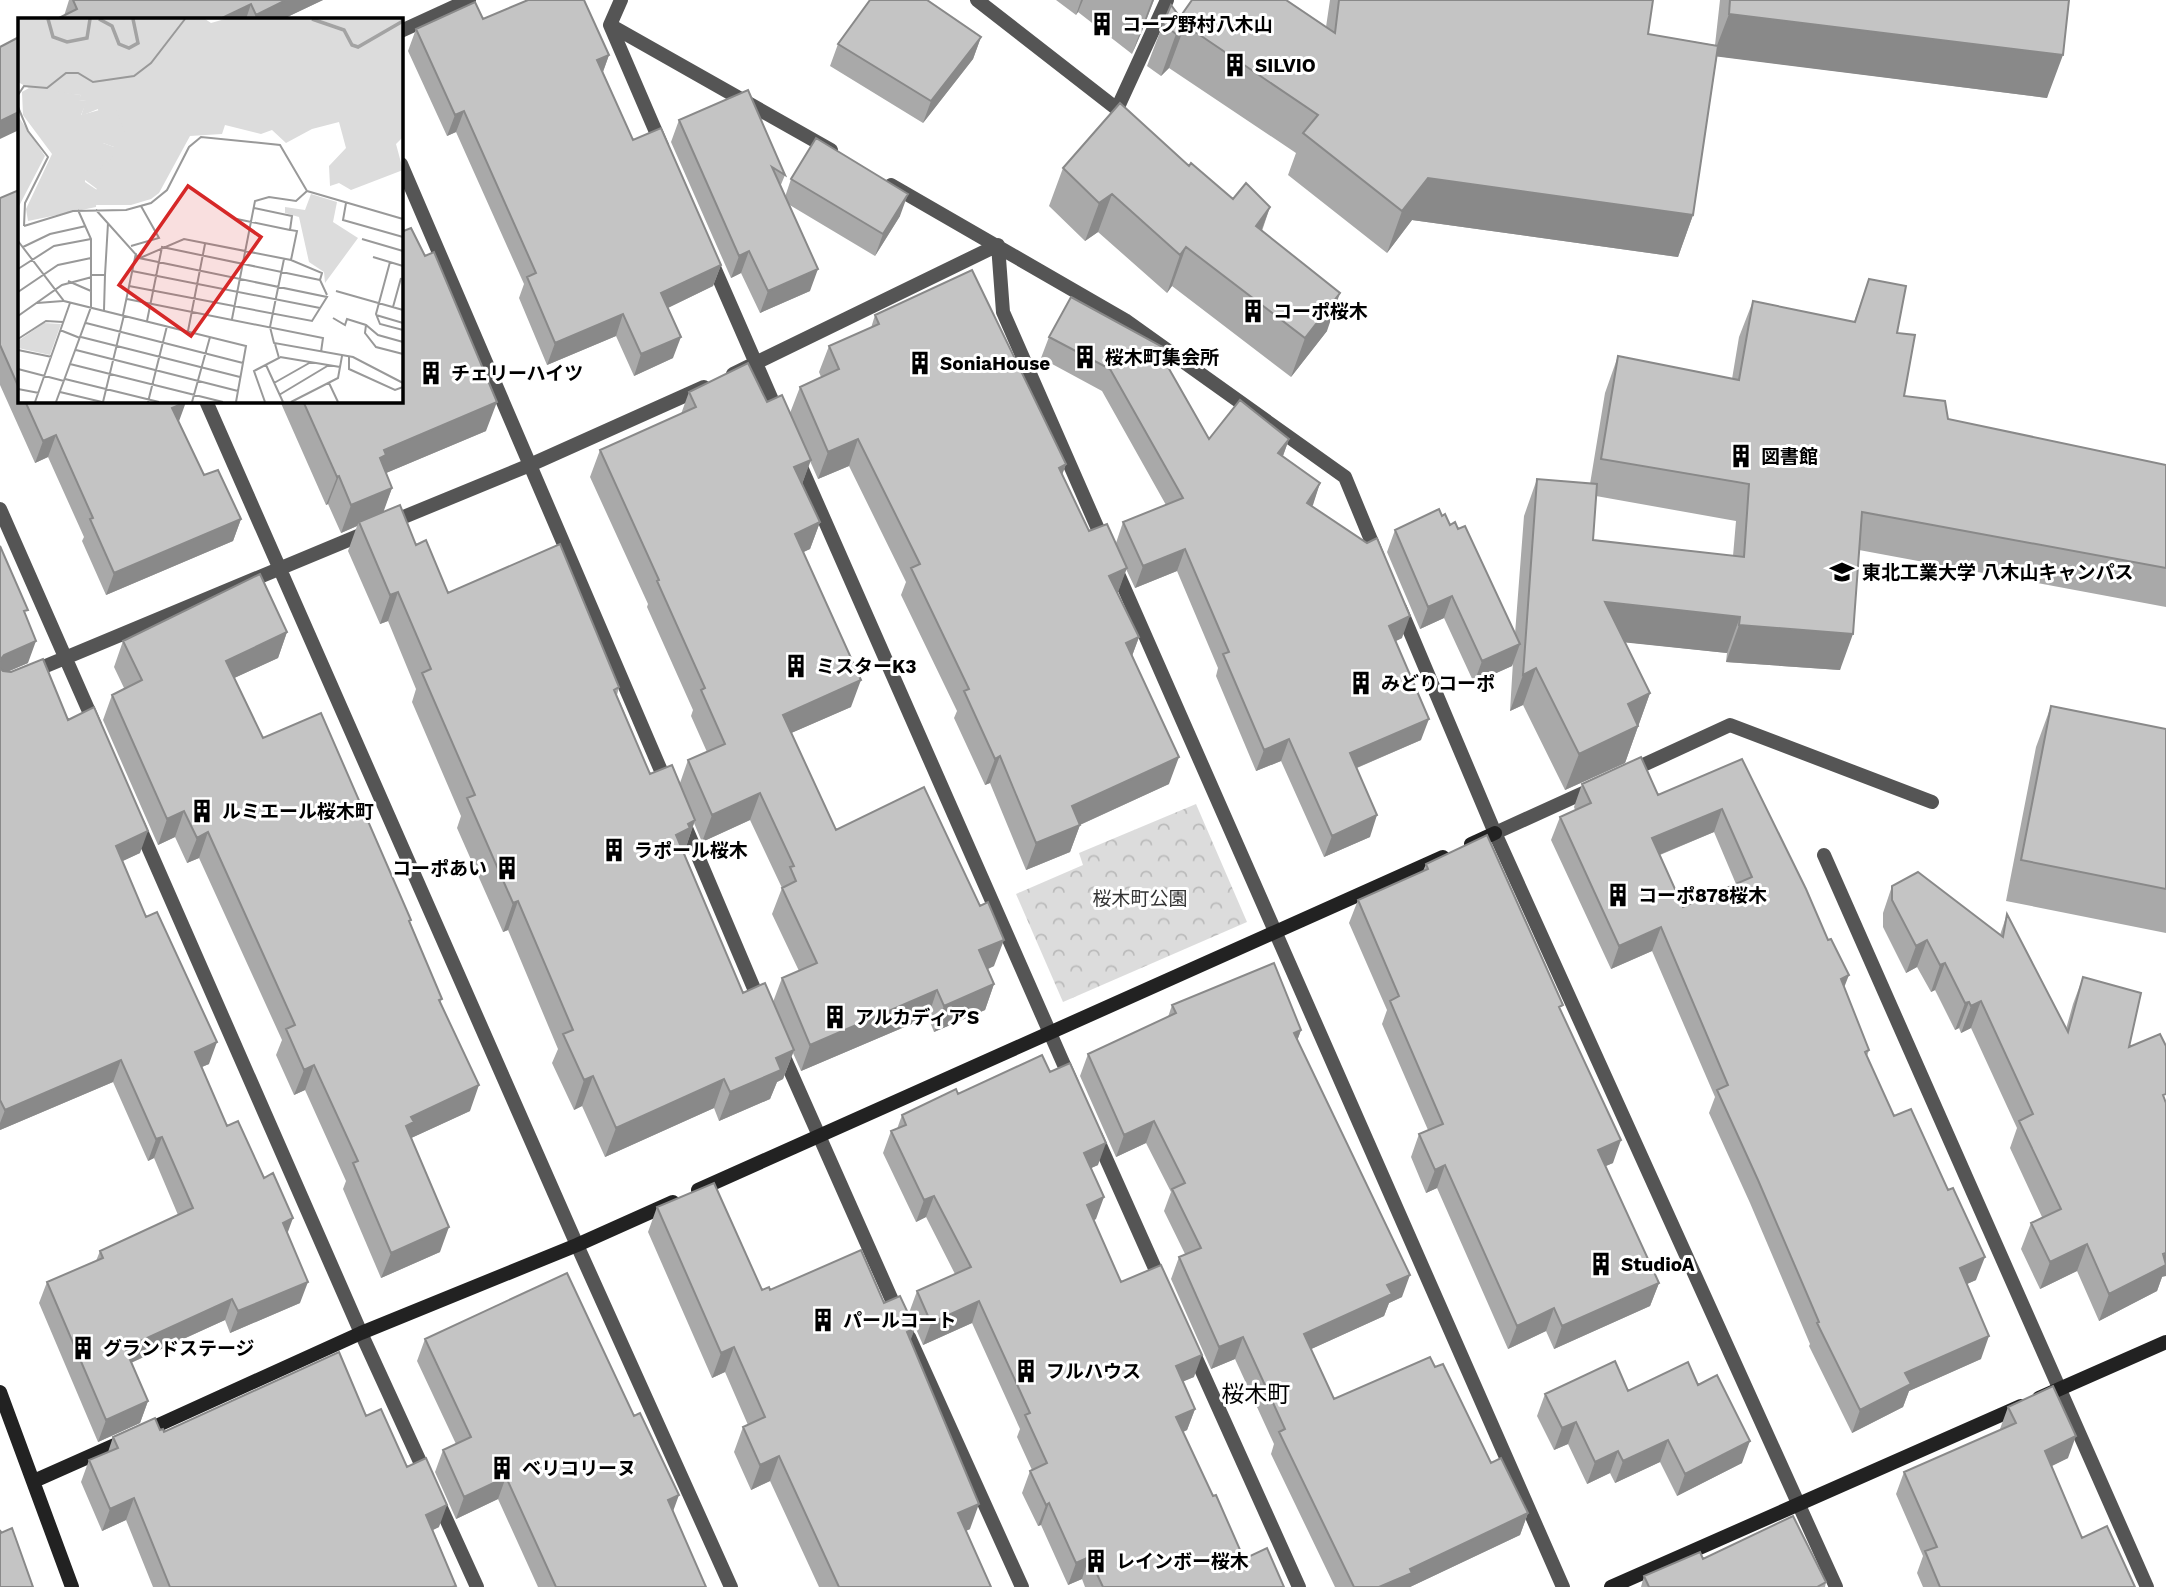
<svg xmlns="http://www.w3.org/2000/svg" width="2166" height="1587" viewBox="0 0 2166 1587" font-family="'Work Sans','Noto Sans JP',sans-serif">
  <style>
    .park { fill: url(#park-crowns) }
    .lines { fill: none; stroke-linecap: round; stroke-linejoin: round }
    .lane { stroke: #555; stroke-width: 14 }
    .street { stroke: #555; stroke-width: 14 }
    .secondary { stroke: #222; stroke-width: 14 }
    .wall { fill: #a9a9a9; fill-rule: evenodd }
    .shaded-wall { fill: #898989 }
    .building { fill: #c4c4c4; stroke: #898989; stroke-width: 2; fill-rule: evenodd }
    .labels { text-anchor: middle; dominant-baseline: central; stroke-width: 6; stroke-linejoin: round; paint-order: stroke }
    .poi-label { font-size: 19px; font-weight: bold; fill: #000; stroke: #fff; text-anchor: start }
    .park-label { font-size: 19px; fill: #333; stroke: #fff }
    .quarter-label { font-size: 23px; fill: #000; stroke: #fff }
    .inset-river { fill: none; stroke: #a3a3a3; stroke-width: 3.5 }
    .inset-road { fill: none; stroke: #999; stroke-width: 2 }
    .view { fill: #d62828; fill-opacity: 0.15; stroke: #d62828; stroke-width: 3.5 }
    .inset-edge { fill: none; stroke: #000; stroke-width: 3.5 }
  </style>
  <defs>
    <pattern id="park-crowns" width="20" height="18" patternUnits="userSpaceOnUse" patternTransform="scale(1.75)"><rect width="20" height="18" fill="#dcdcdc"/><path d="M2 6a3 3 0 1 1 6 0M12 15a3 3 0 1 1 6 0" fill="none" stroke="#bbb"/></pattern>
  </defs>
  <rect width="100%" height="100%" fill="#fff"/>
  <path class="park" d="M 1196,804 L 1247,922 L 1063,1002 L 1016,894 L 1083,865 L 1079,853 Z"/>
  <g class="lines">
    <path class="lane" d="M 1628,772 L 1730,725 L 1932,802
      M 1495,833 L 1594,788
      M 1824,855 L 2147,1587"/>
    <path class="street" d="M 621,0 L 610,25 L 662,146
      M 977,0 L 1117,109 L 1167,0
      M 610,25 L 831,150
      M 401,31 L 469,0
      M 401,164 L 668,787
      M 891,185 L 1125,320 L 1345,477 L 1378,557
      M 710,258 L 779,416
      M 733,374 L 998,245 L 1003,312 L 1105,545
      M 206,401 L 577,1245 L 731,1587
      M 798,460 L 1072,1083
      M 0,509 L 95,725
      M 389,523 L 530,465 L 704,387
      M 1115,567 L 1563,1587
      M 1400,608 L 1495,833 L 1836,1587
      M 0,685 L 370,531
      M 683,821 L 761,1005
      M 138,824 L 361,1333 L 427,1477
      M 781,1050 L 899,1316
      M 1096,1136 L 1162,1284
      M 909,1337 L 1022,1587
      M 1191,1347 L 1299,1587
      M 437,1499 L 477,1587"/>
    <path class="secondary" d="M 1471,844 L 1495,833
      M 698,1190 L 1443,857
      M 0,1392 L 72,1587
      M 2039,1398 L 2166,1342
      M 143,1432 L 361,1333 L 577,1245 L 673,1202
      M 34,1481 L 124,1441
      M 1611,1587 L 2021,1406"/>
  </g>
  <path class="wall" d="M 69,0 L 323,0 L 283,19 L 57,19 L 64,16 Z
    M 1056,0 L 1154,0 L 1142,31 L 1132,54 L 1078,12 L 1076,15 Z
    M 1330,0 L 1653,0 L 1648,34 L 1715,45 L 1720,0 L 2069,0 L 2047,98 L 1717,56 L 1693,215 L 1678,257 L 1412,220 L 1387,253 L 1288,175 L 1296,153 L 1169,68 L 1161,76 L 1147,66 L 1163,24 L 1180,17 L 1326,27 Z
    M 483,19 L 609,55 L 603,72 L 633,140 L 721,265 L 713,286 L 668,308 L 673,358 L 634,376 L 616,336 L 547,365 L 519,298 L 524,284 L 456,132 L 447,136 L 408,51 L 416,29 Z
    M 981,37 L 973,59 L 923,123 L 830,66 L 838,44 Z
    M 748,90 L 785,175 L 780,187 L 785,197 L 791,179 L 900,216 L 875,256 L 788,204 L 810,291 L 760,313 L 741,273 L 731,278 L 671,142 L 679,120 Z
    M 1189,166 L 1233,199 L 1270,207 L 1262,231 L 1327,331 L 1291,377 L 1172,286 L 1167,293 L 1098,232 L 1085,241 L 1049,206 L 1063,168 Z
    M 19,190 L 19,401 L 185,401 L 178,422 L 204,475 L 241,519 L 233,541 L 106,595 L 82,541 L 84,537 L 48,457 L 35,463 L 0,385 L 0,198 Z
    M 1869,279 L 1897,333 L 1904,396 L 1948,419 L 2166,465 L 2166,607 L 1859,550 L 1840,670 L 1726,662 L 1727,653 L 1625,642 L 1650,693 L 1625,763 L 1565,790 L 1523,705 L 1510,711 L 1513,662 L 1512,666 L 1474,683 L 1444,618 L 1420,629 L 1387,552 L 1395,530 L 1442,516 L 1450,525 L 1458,529 L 1515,634 L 1524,516 L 1537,479 L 1590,484 L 1605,393 L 1618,356 L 1732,379 L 1739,337 L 1753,301 L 1854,322 ZM 1596,496 L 1736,521 L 1733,556 L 1593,540 Z
    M 875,315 L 1066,464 L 1062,475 L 1089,531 L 1116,543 L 1123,522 L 1166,505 L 1102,391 L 1041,358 L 1049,337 L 1170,351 L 1165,362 L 1209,439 L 1289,439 L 1283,456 L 1320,483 L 1312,506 L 1402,638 L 1396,641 L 1421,740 L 1357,768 L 1370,837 L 1324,857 L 1281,761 L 1256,771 L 1216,676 L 1218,668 L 1177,571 L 1135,588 L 1126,569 L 1117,594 L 1139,637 L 1132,656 L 1169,784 L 1080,825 L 1070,852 L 1026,870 L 990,783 L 985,785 L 954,718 L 957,711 L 901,595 L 906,582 L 849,466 L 818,479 L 810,461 L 802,484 L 820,522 L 810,549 L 803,552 L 851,707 L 791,733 L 836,830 L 994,966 L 988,969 L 994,984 L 985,1010 L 934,1032 L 928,1017 L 801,1071 L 793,1053 L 783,1079 L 777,1082 L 770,1099 L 719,1121 L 714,1108 L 605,1157 L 582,1106 L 574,1110 L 552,1063 L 558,1049 L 508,930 L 503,932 L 457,828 L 461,816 L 412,702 L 416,689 L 388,621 L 380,624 L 348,551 L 357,526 L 341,533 L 328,504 L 326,505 L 280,401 L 401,401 L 486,431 L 386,473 L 392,488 L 383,511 L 416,545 L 448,593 L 619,687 L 617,695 L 650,774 L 680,783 L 688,760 L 707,752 L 691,716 L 693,710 L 647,607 L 648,604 L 590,477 L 600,450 L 681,414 L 689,392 L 767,402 L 790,413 L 800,387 L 821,377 L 819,372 L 829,346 L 871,328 ZM 750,820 L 782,888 L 772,914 L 799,971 L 782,978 L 773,1002 L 743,993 L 683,850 L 685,850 L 694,823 L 702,842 Z
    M 0,546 L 26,616 L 28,663 L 7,672 L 68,720 L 140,853 L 122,861 L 209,1064 L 202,1067 L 227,1126 L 288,1234 L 300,1303 L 230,1333 L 225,1320 L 131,1363 L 148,1401 L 140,1423 L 98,1442 L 39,1303 L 47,1282 L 96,1261 L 100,1251 L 178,1215 L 154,1158 L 148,1161 L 113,1082 L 0,1130 Z
    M 287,632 L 278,658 L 234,678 L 263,738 L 410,922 L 442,999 L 440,1003 L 470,1111 L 411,1138 L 440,1252 L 381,1278 L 343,1189 L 346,1181 L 305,1090 L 294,1095 L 276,1055 L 282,1040 L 199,858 L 187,863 L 175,837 L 158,845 L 103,720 L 112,695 L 124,688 L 114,667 L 123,641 Z
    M 2051,706 L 2166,729 L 2166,933 L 2006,901 L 2036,747 Z
    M 1742,759 L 1844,987 L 1869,1050 L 1867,1056 L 1894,1116 L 1976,1280 L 1967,1284 L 1981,1359 L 1909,1391 L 1903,1407 L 1852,1433 L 1809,1346 L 1810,1344 L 1750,1203 L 1709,1113 L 1715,1097 L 1652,951 L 1611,969 L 1551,840 L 1560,817 L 1575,810 L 1574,807 L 1582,784 L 1658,795 ZM 1714,832 L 1736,884 L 1683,907 L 1660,855 Z
    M 1426,864 L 1561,1011 L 1613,1163 L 1605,1166 L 1659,1283 L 1650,1306 L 1554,1349 L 1546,1331 L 1508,1349 L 1437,1188 L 1426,1193 L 1411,1157 L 1419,1134 L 1428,1130 L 1382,1024 L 1387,1010 L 1349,923 L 1358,900 L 1423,871 Z
    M 1892,886 L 2000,935 L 2007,914 L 2066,1029 L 2073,1004 L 2083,977 L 2129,1047 L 2162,1277 L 2157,1291 L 2099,1321 L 2077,1271 L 2040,1289 L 2021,1249 L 2031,1223 L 2042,1217 L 2010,1148 L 2017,1128 L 1971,1028 L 1961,1033 L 1959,1028 L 1955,1030 L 1935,990 L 1931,992 L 1917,967 L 1906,973 L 1883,927 L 1883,913 Z
    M 1172,1005 L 1301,1030 L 1297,1041 L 1402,1297 L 1389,1303 L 1384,1316 L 1311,1349 L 1334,1399 L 1435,1367 L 1491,1463 L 1528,1513 L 1520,1535 L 1410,1587 L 1335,1587 L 1271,1454 L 1274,1444 L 1235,1359 L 1211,1369 L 1171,1279 L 1179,1257 L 1185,1254 L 1164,1211 L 1171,1192 L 1146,1143 L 1116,1157 L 1080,1076 L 1088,1054 L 1168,1017 Z
    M 1050,1072 L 1098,1165 L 1091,1168 L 1096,1219 L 1094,1220 L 1121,1282 L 1194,1377 L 1183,1381 L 1195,1409 L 1187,1430 L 1183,1432 L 1213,1496 L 1244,1559 L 1284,1587 L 1085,1587 L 1082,1579 L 1068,1585 L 1041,1525 L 1038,1526 L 1022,1493 L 1030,1471 L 1032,1470 L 1017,1437 L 1020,1429 L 972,1323 L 923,1345 L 909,1313 L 917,1291 L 955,1274 L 926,1217 L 916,1222 L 883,1153 L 891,1131 L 897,1129 L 902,1115 L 958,1094 Z
    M 657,1207 L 762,1290 L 770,1290 L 884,1303 L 915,1328 L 910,1340 L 970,1529 L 966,1531 L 991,1587 L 819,1587 L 770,1481 L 751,1490 L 734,1452 L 743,1427 L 748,1425 L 725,1372 L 712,1378 L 648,1232 Z
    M 425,1339 L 673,1511 L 706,1587 L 538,1587 L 498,1499 L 456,1519 L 435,1472 L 443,1450 L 456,1444 L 417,1361 Z
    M 1698,1385 L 1742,1463 L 1677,1496 L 1660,1462 L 1615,1483 L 1610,1473 L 1587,1484 L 1568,1444 L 1554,1450 L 1537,1416 L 1545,1394 L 1628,1391 Z
    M 2008,1407 L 2068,1458 L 2052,1466 L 2082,1538 L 2135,1587 L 1923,1587 L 1917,1573 L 1923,1556 L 1896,1494 L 1904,1472 L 2000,1430 L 2000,1429 Z
    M 366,1416 L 407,1467 L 439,1527 L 433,1530 L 456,1586 L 455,1587 L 153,1587 L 126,1520 L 102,1531 L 81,1482 L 89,1460 L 108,1452 L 113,1437 L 160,1430 L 164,1432 Z
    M 1703,1559 L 1826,1582 L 1825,1587 L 1641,1587 L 1644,1576 Z"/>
  <path class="shaded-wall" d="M 286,0 L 323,0 L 283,19 L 255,19 L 256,15 Z
    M 1081,0 L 1083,0 L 1078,12 L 1076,15 Z
    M 1152,0 L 1154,0 L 1142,31 L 1132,54 Z
    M 251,4 L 246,19 L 220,19 Z
    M 1729,14 L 2063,55 L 2047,98 L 1713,56 Z
    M 1185,25 L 1169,68 L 1161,76 L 1176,34 Z
    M 981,37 L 973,59 L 923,123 L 931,101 Z
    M 609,55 L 601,77 L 597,60 Z
    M 464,111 L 456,132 L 447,136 L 455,115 Z
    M 19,112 L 19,130 L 0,139 L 0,121 Z
    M 1428,178 L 1693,215 L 1678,257 L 1412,220 L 1387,253 L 1402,211 Z
    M 908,194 L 900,216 L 875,256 L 883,234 Z
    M 1112,194 L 1098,232 L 1085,241 L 1099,203 Z
    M 1270,207 L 1256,245 L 1256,226 Z
    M 1186,247 L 1172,286 L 1167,293 L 1180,255 Z
    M 749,251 L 741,273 L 731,278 L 739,256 Z
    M 721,265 L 713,286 L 653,315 L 661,293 Z
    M 818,269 L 810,291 L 760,313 L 768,291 Z
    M 1340,293 L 1327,331 L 1291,377 L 1305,338 Z
    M 623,314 L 616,336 L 547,365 L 555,343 Z
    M 681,337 L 673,358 L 634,376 L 641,354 Z
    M 186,402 L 178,424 L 172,408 Z
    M 497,402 L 486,431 L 379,476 L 380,458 L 384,450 Z
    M 56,435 L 48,457 L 35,463 L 43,441 Z
    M 858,439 L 849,466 L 818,479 L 828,452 Z
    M 1289,439 L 1281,461 L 1278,453 Z
    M 811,460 L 801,487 L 794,467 Z
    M 1066,464 L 1056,491 L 1059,468 Z
    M 339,476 L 328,504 L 326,505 L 337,477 Z
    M 1320,483 L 1313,505 L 1299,525 L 1307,503 Z
    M 392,488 L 382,516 L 359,522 L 357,526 L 341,533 L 351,505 Z
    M 241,519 L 233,541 L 106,595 L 114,573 Z
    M 820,522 L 810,549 L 785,561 L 795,534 Z
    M 1185,549 L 1177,571 L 1135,588 L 1143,566 Z
    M 1127,568 L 1117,595 L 1109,576 Z
    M 398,592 L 388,621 L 380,624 L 390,595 Z
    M 1452,596 L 1444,618 L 1420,629 L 1428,607 Z
    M 1605,602 L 1740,617 L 1727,653 L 1592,639 Z
    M 1410,616 L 1402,638 L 1381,648 L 1389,626 Z
    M 1739,625 L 1853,634 L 1840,670 L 1726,662 Z
    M 287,632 L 278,658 L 217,686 L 226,661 Z
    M 1139,637 L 1129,664 L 1126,643 Z
    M 36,641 L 28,663 L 0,675 L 0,660 L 4,655 Z
    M 1520,644 L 1512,666 L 1474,683 L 1482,661 Z
    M 1536,668 L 1523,705 L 1510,711 L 1523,675 Z
    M 861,680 L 851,707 L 773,741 L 783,715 Z
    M 1650,693 L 1625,763 L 1565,790 L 1579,754 L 1628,704 Z
    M 1429,719 L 1421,740 L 1342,774 L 1350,753 Z
    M 1289,739 L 1281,761 L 1256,771 L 1264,750 Z
    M 1000,756 L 990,783 L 985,785 L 995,759 Z
    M 1179,757 L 1169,784 L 1075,827 L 1080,825 L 1070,852 L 1026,870 L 1036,843 L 1072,806 Z
    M 760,793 L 750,820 L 702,842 L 712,815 Z
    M 1722,809 L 1714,832 L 1644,861 L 1652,838 Z
    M 184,811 L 175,837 L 158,845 L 167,819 Z
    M 1377,815 L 1370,837 L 1324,857 L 1332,836 Z
    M 695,820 L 685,850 L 682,851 L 676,835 L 688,824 Z
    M 148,831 L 140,853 L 108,868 L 116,846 Z
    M 208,832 L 199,858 L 187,863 L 197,838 Z
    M 518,901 L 508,930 L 503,932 L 513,903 Z
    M 1661,927 L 1652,951 L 1611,969 L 1619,946 Z
    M 1004,940 L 994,966 L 969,977 L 979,950 Z
    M 1927,940 L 1917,967 L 1906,973 L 1916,946 Z
    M 1945,963 L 1935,990 L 1931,992 L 1940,965 Z
    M 1849,975 L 1840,998 L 1841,979 Z
    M 994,984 L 985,1010 L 934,1032 L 944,1006 Z
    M 937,990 L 928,1017 L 801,1071 L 810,1045 Z
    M 1981,1001 L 1971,1028 L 1961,1033 L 1971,1006 Z
    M 1969,1002 L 1959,1028 L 1955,1030 L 1965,1003 Z
    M 1301,1030 L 1293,1052 L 1294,1033 Z
    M 217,1042 L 209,1064 L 187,1073 L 195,1052 Z
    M 794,1050 L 783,1079 L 777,1082 L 770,1099 L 719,1121 L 730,1092 L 776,1058 Z
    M 121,1060 L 113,1082 L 0,1130 L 0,1123 L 5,1110 Z
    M 314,1065 L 305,1090 L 294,1095 L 304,1070 Z
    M 593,1076 L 582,1106 L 574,1110 L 584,1080 Z
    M 724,1079 L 714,1108 L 605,1157 L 616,1128 Z
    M 479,1085 L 470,1111 L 407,1140 L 406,1126 L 411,1117 Z
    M 1154,1121 L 1146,1143 L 1116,1157 L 1124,1135 Z
    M 162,1137 L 154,1158 L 148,1161 L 156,1139 Z
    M 1621,1140 L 1613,1163 L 1590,1173 L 1598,1150 Z
    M 1106,1143 L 1098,1165 L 1076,1175 L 1084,1153 Z
    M 1445,1165 L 1437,1188 L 1426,1193 L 1435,1170 Z
    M 934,1196 L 926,1217 L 916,1222 L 924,1200 Z
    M 1104,1197 L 1096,1219 L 1079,1227 L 1087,1205 Z
    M 293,1218 L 285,1240 L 283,1223 Z
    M 449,1227 L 440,1252 L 381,1278 L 391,1253 Z
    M 2087,1244 L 2077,1271 L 2040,1289 L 2050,1262 Z
    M 2166,1253 L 2166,1276 L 2162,1277 L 2157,1291 L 2099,1321 L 2109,1294 Z
    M 1985,1257 L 1976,1280 L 1951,1291 L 1960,1268 Z
    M 1410,1275 L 1402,1297 L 1389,1303 L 1384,1316 L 1296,1356 L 1304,1334 L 1387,1285 Z
    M 308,1282 L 300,1303 L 230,1333 L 238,1311 Z
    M 1659,1283 L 1650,1306 L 1554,1349 L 1562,1326 Z
    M 232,1299 L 225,1320 L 117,1369 L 125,1348 Z
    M 979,1301 L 972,1323 L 923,1345 L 931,1323 Z
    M 1554,1308 L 1546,1331 L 1508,1349 L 1517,1326 Z
    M 915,1328 L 906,1353 L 907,1332 Z
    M 1989,1336 L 1981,1359 L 1909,1391 L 1903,1407 L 1852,1433 L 1860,1410 L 1905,1373 Z
    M 1243,1337 L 1235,1359 L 1211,1369 L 1219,1347 Z
    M 734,1347 L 725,1372 L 712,1378 L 721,1353 Z
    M 1202,1355 L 1194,1377 L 1168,1388 L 1176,1366 Z
    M 148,1401 L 140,1423 L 98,1442 L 106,1420 Z
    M 1195,1409 L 1187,1430 L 1168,1439 L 1176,1417 Z
    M 1576,1422 L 1568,1444 L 1554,1450 L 1562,1428 Z
    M 2076,1436 L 2068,1458 L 2037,1473 L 2045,1451 Z
    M 1668,1440 L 1660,1462 L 1615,1483 L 1623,1461 Z
    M 1750,1441 L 1742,1463 L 1677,1496 L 1685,1474 Z
    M 1618,1451 L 1610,1473 L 1587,1484 L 1595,1462 Z
    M 779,1456 L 770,1481 L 751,1490 L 760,1465 Z
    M 506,1477 L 498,1499 L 456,1519 L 464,1497 Z
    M 679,1495 L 671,1517 L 668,1500 Z
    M 134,1498 L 126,1520 L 102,1531 L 110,1509 Z
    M 1049,1503 L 1041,1525 L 1038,1526 L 1046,1505 Z
    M 979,1504 L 970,1529 L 949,1538 L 958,1513 Z
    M 447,1505 L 439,1527 L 418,1537 L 426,1515 Z
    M 1528,1513 L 1520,1535 L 1410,1587 L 1379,1587 L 1410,1569 Z
    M 1089,1557 L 1082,1579 L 1068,1585 L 1076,1563 Z"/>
  <path class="building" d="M 73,0 L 286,0 L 256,15 L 251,4 L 220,19 L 57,19 L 77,9 Z
    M 528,0 L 584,0 L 609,55 L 597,60 L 633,140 L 661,128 L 721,265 L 661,293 L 681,337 L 641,354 L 623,314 L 555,343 L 527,277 L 536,273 L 464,111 L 455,115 L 416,29 L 475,2 L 483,19 Z
    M 870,0 L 927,0 L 981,37 L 931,101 L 838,44 Z
    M 1192,0 L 1286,0 L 1335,33 L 1339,0 L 1653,0 L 1648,34 L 1718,46 L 1693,215 L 1428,178 L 1402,211 L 1303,133 L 1318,115 L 1185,25 L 1176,34 L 1163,24 L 1171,5 L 1180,17 Z
    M 1730,0 L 2069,0 L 2063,55 L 1729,14 Z
    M 19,37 L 19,112 L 0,121 L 0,47 Z
    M 748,90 L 785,175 L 772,167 L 818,269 L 768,291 L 749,251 L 739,256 L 679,120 Z
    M 1120,103 L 1189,166 L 1191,163 L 1233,199 L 1246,183 L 1270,207 L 1256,226 L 1340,293 L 1305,338 L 1186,247 L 1180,255 L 1112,194 L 1099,203 L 1063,168 Z
    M 816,138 L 908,194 L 883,234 L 791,179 Z
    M 19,190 L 19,388 L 0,345 L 0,198 Z
    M 411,228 L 425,256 L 434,252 L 497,402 L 384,450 L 386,455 L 380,458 L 392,488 L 351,505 L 339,476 L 337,477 L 303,401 L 401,401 L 401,232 Z
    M 972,270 L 1066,464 L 1059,468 L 1089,531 L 1107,524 L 1127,568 L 1109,576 L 1139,637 L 1126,643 L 1179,757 L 1072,806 L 1080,825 L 1036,843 L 1000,756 L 995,759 L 964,691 L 969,689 L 911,568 L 920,564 L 858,439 L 828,452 L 800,387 L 839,369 L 829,346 L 879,324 L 875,315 Z
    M 1869,279 L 1906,286 L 1897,333 L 1915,335 L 1904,396 L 1945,401 L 1948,419 L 2166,465 L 2166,568 L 1862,512 L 1853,634 L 1739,625 L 1740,617 L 1605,602 L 1650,693 L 1628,704 L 1638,726 L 1579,754 L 1536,668 L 1523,675 L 1537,479 L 1597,484 L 1593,540 L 1744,557 L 1749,484 L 1601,459 L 1618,356 L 1739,380 L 1753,301 L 1855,322 Z
    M 1071,297 L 1170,351 L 1164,360 L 1209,439 L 1240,400 L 1289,439 L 1278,453 L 1320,483 L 1307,503 L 1367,543 L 1377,538 L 1410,616 L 1389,626 L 1429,719 L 1350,753 L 1377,815 L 1332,836 L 1289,739 L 1264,750 L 1223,654 L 1229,652 L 1185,549 L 1143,566 L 1123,522 L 1183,498 L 1110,369 L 1049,337 Z
    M 748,363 L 767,402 L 782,395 L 811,460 L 794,467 L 820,522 L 795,534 L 861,680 L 783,715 L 836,830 L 924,787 L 980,906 L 988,902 L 1004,940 L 979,950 L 994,984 L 944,1006 L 937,990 L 810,1045 L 782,978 L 817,963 L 782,888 L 796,881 L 790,867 L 794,866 L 760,793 L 712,815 L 688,760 L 725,744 L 701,690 L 705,688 L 657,581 L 659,580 L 600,450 L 696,407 L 689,392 Z
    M 25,401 L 185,401 L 186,402 L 172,408 L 204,475 L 218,470 L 241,519 L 114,573 L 90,519 L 93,518 L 56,435 L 43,441 Z
    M 400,505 L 416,545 L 426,540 L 448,593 L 560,544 L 619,687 L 614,690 L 650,774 L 672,765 L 695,820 L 688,824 L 690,828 L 676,835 L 743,993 L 765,983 L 794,1050 L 776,1058 L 781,1070 L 730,1092 L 724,1079 L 616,1128 L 593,1076 L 584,1080 L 563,1034 L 573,1030 L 518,901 L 513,903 L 467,798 L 475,795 L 422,673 L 431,669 L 398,592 L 390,595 L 359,522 Z
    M 1439,509 L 1442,516 L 1445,514 L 1450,525 L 1455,522 L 1458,529 L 1465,526 L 1520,644 L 1482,661 L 1452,596 L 1428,607 L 1395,530 Z
    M 0,546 L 28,610 L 24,611 L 36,641 L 4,655 L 0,660 Z
    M 260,574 L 287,632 L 226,661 L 263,738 L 321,713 L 411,920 L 409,921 L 442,999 L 439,1000 L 479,1085 L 411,1117 L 414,1122 L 406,1126 L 449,1227 L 391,1253 L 353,1163 L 358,1161 L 314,1065 L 304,1070 L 286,1029 L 295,1025 L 208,832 L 197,838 L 184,811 L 167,819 L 112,695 L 142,680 L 123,641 Z
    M 43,659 L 68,720 L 94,707 L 148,831 L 116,846 L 146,917 L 157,912 L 217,1042 L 195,1052 L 227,1126 L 238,1121 L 264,1178 L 273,1173 L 293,1218 L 283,1223 L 308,1282 L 238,1311 L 232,1299 L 125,1348 L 148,1401 L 106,1420 L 47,1282 L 103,1258 L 100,1251 L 193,1208 L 162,1137 L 156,1139 L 121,1060 L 5,1110 L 0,1100 L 0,668 L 3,671 L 11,672 Z
    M 2051,706 L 2166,729 L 2166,889 L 2021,860 Z
    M 1641,757 L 1658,795 L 1742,759 L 1806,889 L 1828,940 L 1831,939 L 1849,975 L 1841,979 L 1869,1050 L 1865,1052 L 1894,1116 L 1911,1109 L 1948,1190 L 1953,1188 L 1985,1257 L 1960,1268 L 1989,1336 L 1905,1373 L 1911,1384 L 1860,1410 L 1817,1323 L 1819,1322 L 1758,1180 L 1717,1090 L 1728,1085 L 1661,927 L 1619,946 L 1560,817 L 1591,803 L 1582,784 ZM 1722,809 L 1752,877 L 1683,907 L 1652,838 Z
    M 1487,835 L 1563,1005 L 1559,1007 L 1621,1140 L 1598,1150 L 1659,1283 L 1562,1326 L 1554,1308 L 1517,1326 L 1445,1165 L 1435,1170 L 1419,1134 L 1443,1124 L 1390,1001 L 1399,996 L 1358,900 L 1428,869 L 1426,864 Z
    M 1918,872 L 2003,937 L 2007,914 L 2068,1032 L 2083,977 L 2141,993 L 2129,1047 L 2160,1034 L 2166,1046 L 2166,1094 L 2163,1095 L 2166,1103 L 2166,1253 L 2163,1254 L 2166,1265 L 2109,1294 L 2087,1244 L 2050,1262 L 2031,1223 L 2061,1209 L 2019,1121 L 2033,1114 L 1981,1001 L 1971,1006 L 1969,1002 L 1965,1003 L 1945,963 L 1940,965 L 1927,940 L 1916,946 L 1892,900 L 1892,886 Z
    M 1274,963 L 1301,1030 L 1294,1033 L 1410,1275 L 1387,1285 L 1392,1294 L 1304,1334 L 1334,1399 L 1430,1357 L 1435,1367 L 1443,1364 L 1491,1463 L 1501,1458 L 1528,1513 L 1410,1569 L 1412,1573 L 1379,1587 L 1354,1587 L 1279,1432 L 1285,1429 L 1243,1337 L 1219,1347 L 1179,1257 L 1201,1248 L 1172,1189 L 1185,1183 L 1154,1121 L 1124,1135 L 1088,1054 L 1176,1013 L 1172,1005 Z
    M 1042,1055 L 1050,1072 L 1070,1063 L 1106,1143 L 1084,1153 L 1104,1197 L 1087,1205 L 1121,1282 L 1161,1265 L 1202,1355 L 1176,1366 L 1195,1409 L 1176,1417 L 1213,1496 L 1216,1495 L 1244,1559 L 1267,1548 L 1284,1587 L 1103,1587 L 1089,1557 L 1076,1563 L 1049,1503 L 1046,1505 L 1030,1471 L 1047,1463 L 1025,1415 L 1030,1413 L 979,1301 L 931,1323 L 917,1291 L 971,1267 L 934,1196 L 924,1200 L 891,1131 L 906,1125 L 902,1115 L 956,1089 L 958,1094 Z
    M 714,1183 L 762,1290 L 769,1287 L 770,1290 L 861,1250 L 884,1303 L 900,1296 L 915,1328 L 907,1332 L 979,1504 L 958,1513 L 991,1587 L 839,1587 L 779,1456 L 760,1465 L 743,1427 L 765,1417 L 734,1347 L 721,1353 L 657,1207 Z
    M 567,1273 L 634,1416 L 640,1413 L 679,1495 L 668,1500 L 706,1587 L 556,1587 L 506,1477 L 464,1497 L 443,1450 L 471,1437 L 425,1339 Z
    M 339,1352 L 366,1416 L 381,1409 L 407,1467 L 426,1458 L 447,1505 L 426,1515 L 456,1586 L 452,1587 L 170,1587 L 134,1498 L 110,1509 L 89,1460 L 118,1448 L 113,1437 L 155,1418 L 160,1430 L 163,1429 L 164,1432 Z
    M 1615,1361 L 1628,1391 L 1688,1362 L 1698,1385 L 1717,1375 L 1750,1441 L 1685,1474 L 1668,1440 L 1623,1461 L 1618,1451 L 1595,1462 L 1576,1422 L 1562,1428 L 1545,1394 Z
    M 2053,1386 L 2076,1436 L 2045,1451 L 2082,1538 L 2107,1526 L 2135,1587 L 1940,1587 L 1925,1551 L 1937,1547 L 1904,1472 L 2016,1423 L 2008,1407 Z
    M 1793,1516 L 1826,1582 L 1817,1587 L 1649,1587 L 1644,1576 L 1700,1552 L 1703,1559 Z
    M 12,1528 L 33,1587 L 0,1587 L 0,1530 L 1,1533 Z"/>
  <defs>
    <g id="building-bare" transform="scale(1.89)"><path d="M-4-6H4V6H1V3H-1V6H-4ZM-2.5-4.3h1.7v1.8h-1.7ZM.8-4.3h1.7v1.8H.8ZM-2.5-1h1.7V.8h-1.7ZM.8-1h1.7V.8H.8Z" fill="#000" stroke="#fff" stroke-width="2.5" paint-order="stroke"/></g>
    <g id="university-bare" transform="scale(1.89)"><path d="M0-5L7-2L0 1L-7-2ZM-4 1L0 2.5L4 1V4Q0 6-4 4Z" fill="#000" stroke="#fff" stroke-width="2.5" paint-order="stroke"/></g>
  </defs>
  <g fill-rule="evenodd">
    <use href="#building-bare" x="1102" y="24"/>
    <use href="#building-bare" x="1235" y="65"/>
    <use href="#building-bare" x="1253" y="311"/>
    <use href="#building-bare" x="1085" y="357"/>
    <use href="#building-bare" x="920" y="363"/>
    <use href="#building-bare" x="431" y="373"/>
    <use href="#building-bare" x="1741" y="456"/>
    <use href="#university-bare" x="1842" y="572"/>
    <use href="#building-bare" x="796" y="666"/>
    <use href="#building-bare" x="1361" y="683"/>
    <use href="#building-bare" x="202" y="811"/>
    <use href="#building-bare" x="614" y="850"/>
    <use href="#building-bare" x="507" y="868"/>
    <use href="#building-bare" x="1618" y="895"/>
    <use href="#building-bare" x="835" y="1017"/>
    <use href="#building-bare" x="1601" y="1264"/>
    <use href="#building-bare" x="823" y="1320"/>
    <use href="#building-bare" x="83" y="1348"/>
    <use href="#building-bare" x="1026" y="1371"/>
    <use href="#building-bare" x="502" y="1468"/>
    <use href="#building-bare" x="1096" y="1561"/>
  </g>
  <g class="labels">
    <g class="poi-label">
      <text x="1122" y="24">コープ野村八木山</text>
      <text x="1255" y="65">SILVIO</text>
      <text x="1273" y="311">コーポ桜木</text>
      <text x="1105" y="357">桜木町集会所</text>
      <text x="940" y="363">SoniaHouse</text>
      <text x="451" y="373">チェリーハイツ</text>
      <text x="1761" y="456">図書館</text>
      <text x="1862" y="572">東北工業大学 八木山キャンパス</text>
      <text x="816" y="666">ミスターK3</text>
      <text x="1381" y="683">みどりコーポ</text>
      <text x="222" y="811">ルミエール桜木町</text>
      <text x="634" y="850">ラポール桜木</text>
      <text x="487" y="868" text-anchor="end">コーポあい</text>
      <text x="1638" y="895">コーポ878桜木</text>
      <text x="855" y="1017">アルカディアS</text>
      <text x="1621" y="1264">StudioA</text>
      <text x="843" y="1320">パールコート</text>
      <text x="103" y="1348">グランドステージ</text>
      <text x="1046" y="1371">フルハウス</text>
      <text x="522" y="1468">ベリコリーヌ</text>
      <text x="1116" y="1561">レインボー桜木</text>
    </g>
    <g class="park-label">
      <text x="1140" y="898">桜木町公園</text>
    </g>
    <g class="quarter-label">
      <text x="1256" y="1394">桜木町</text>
    </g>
  </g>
  <g transform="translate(18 18)">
    <rect width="385" height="385" fill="#fff"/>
    <path d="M 0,1 L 187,1 L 193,5 L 207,1 L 385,1 L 385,119 L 378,126 L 385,152 L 333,172 L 321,165 L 312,168 L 311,148 L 328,130 L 321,104 L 294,111 L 268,125 L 254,112 L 243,116 L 207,107 L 204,116 L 172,118 L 141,175 L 133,181 L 113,187 L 70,187 L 70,179 L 79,171 L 67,162 L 67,153 L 96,129 L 85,125 L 80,91 L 63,98 L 68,83 L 60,82 L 63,77 L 16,73 L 0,64 ZM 293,176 L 319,184 L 315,204 L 340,220 L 307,265 L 306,254 L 291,244 L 281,199 L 267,195 L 267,189 L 287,192 Z" fill="#dcdcdc"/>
    <path d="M 302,1 L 377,1 L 342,24 L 332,11 ZM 11,70 L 63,77 L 61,82 L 69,83 L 63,97 L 96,88 L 109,118 L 85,116 L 85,125 L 96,129 L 97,137 L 80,152 L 67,153 L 67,164 L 79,172 L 78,189 L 10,203 L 8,191 L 34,136 L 5,97 L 4,74 ZM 0,98 L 27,138 L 0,190 ZM 26,305 L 43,306 L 32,337 L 0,330 L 0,323 Z" fill="#dcdcdc"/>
    <path class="inset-river" d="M 30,1 L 35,19 L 49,24 L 69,20 L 72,1M 81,1 L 94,8 L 101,26 L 111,30 L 120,25 L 115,1M 294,1 L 326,12 L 334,27 L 340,29 L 385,3"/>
    <path class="inset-road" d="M 0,77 L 6,68 L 29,70 L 48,55 L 60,55 L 75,64 L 116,58 L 133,45 L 167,1M 0,89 L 10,113 L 30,139 L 7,185 L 6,208M 289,173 L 385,201M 328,185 L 325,202 L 385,219M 236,190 L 274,198 L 272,212 L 279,213 L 273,242M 78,192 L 121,240 L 309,279 L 294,303 L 111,268M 219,201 L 272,212M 6,208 L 55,193 L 108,192 L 133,185 L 149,172 L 171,129 L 183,119 L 262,127 L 289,173M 344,221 L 385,233M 0,223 L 46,283 L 228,328 L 218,384M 113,228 L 141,220 L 123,188M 5,229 L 32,216 L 68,208M 355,239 L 385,248M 122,240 L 166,221 L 273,242 L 304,255 L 302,262 L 309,277M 266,241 L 252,309 L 256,325 L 335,339 L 385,365M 372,244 L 358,296 L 362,306 L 385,312M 0,251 L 36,228 L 73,221M 114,253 L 302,290M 74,257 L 87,257 L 90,205M 50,263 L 73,273M 318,273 L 385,292M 0,274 L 40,247 L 73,240M 109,281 L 305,320 L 303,334M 19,285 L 45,283M 375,289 L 383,260M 86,292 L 87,257M 105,297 L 118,235M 358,297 L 385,305M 0,298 L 44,267 L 74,259M 315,300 L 327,307 L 329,301 L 348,307 L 360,317 L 385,324M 214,301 L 237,183 L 251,179 L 278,183 L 289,173M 129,303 L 144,229 L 302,262M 68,305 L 225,345M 348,307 L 347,315 L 358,329 L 385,336M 42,312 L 62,320M 170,313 L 187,226M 63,319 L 222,359M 0,321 L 28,303 L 45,304M 0,332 L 34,339M 58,332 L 220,373M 262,339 L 322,349M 331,339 L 331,351 L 377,372 L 385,369M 52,346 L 205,384M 248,347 L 265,384M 0,351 L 46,363M 47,361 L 141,384M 256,365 L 293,344M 311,365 L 320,384M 0,371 L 21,375M 42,374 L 84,384M 261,377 L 311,347M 17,384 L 52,285M 38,384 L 73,289 L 73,221 L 60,192M 85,384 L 106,297M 130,384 L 149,308M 174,384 L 192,319M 247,384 L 236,353 L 261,340 L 257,326M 273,384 L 320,360 L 324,338"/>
    <path class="view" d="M 170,168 L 243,219 L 173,318 L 101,267 Z"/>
    <rect width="385" height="385" class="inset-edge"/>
  </g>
</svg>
